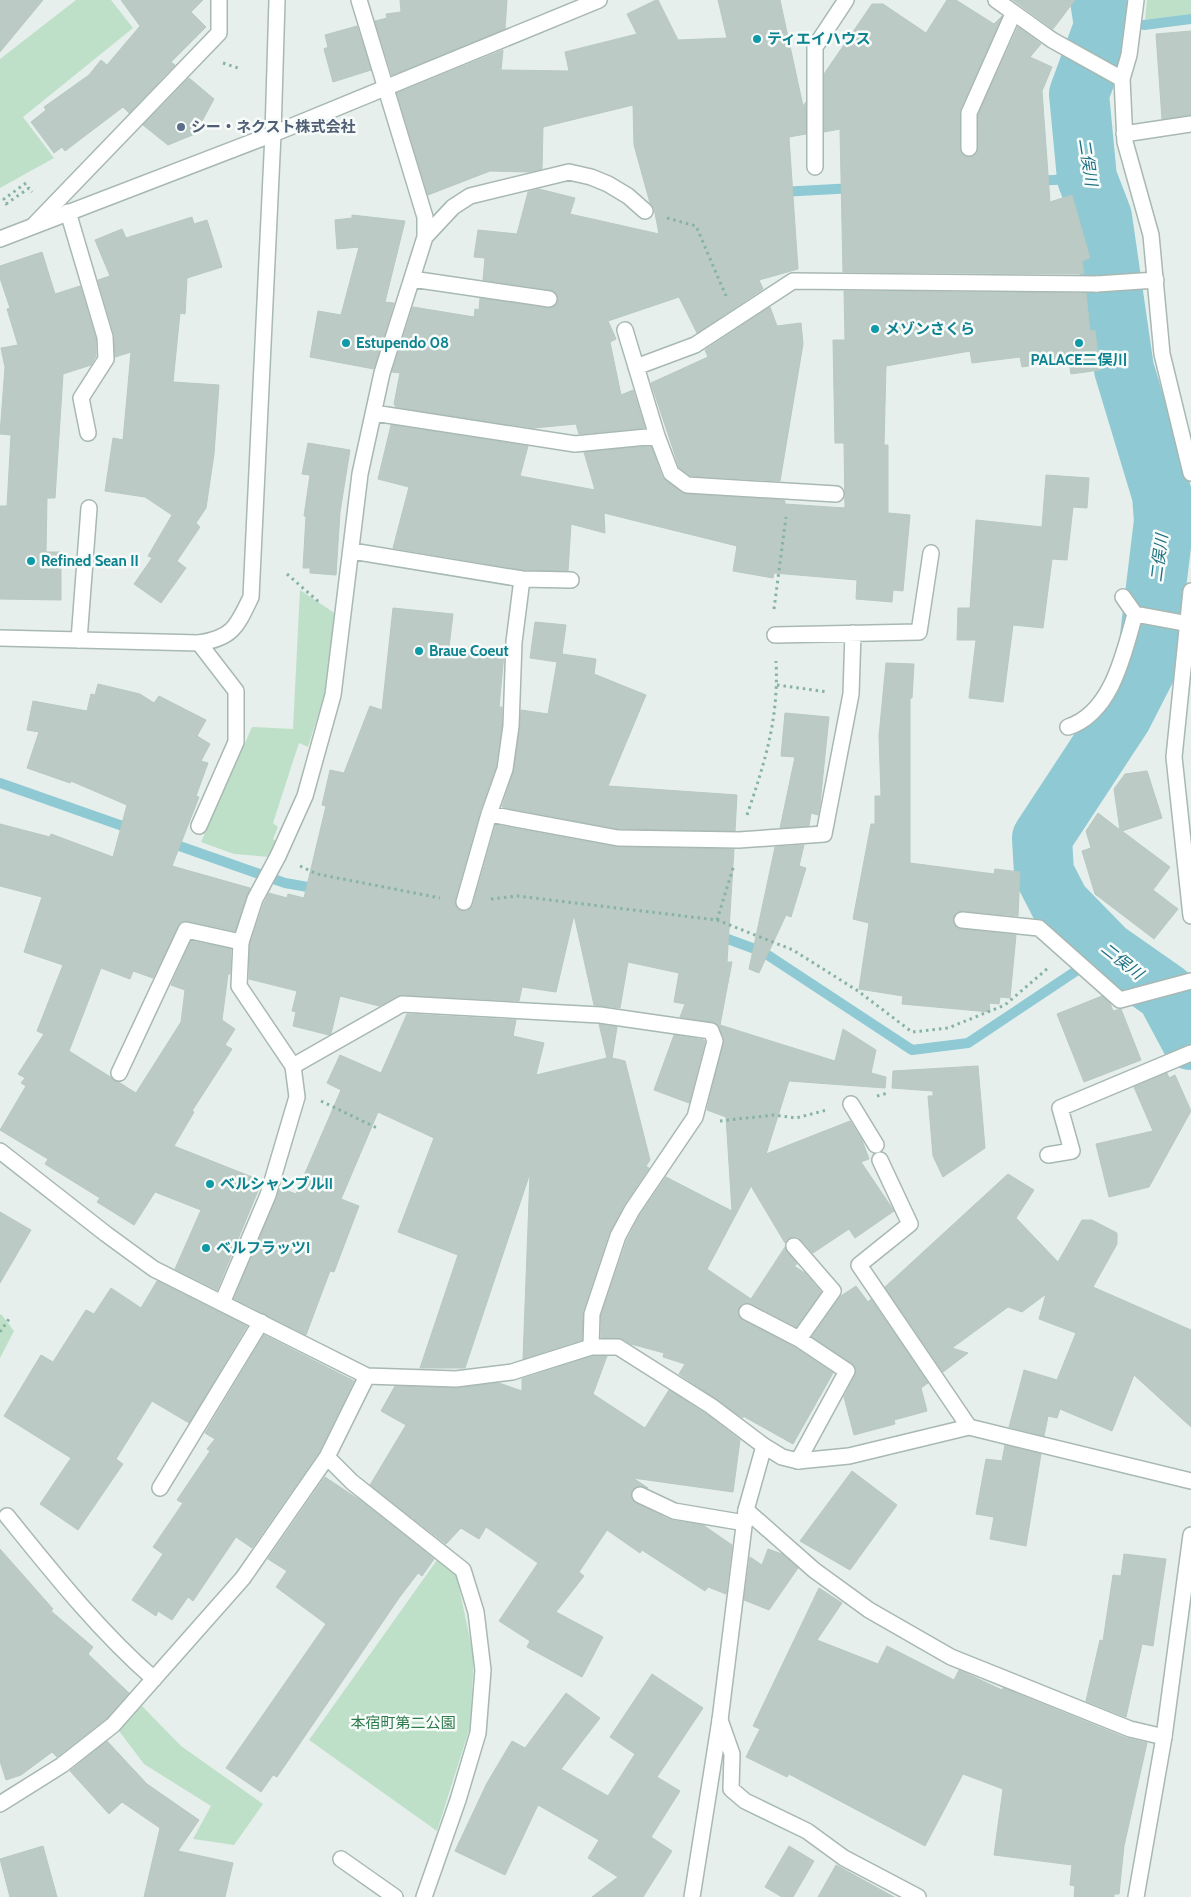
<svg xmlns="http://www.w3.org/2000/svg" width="1191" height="1897" viewBox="0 0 1191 1897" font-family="Cabin,'Noto Sans JP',sans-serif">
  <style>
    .green { fill: #bfe0c8 }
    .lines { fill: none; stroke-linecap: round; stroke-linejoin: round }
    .stream { stroke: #8ec9d4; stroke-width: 10 }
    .river { stroke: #8ec9d4; stroke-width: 60 }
    .building { fill: #bbcac4; stroke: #b8c9c2 }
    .service-casing { stroke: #a8b8b2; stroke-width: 18 }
    .minor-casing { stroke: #a8b8b2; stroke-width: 18 }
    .tertiary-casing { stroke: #a8b8b2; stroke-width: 18 }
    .path { stroke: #86b3a5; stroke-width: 3; stroke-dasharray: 2.5 4; stroke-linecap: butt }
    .service { stroke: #fff; stroke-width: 15 }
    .minor { stroke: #fff; stroke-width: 15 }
    .tertiary { stroke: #fff; stroke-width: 15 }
    .culture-dot { fill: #0f9aa8; stroke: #f7fbf9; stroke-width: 2 }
    .service-dot { fill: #5c6f8a; stroke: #f7fbf9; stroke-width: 2 }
    .labels { text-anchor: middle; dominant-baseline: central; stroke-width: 5; stroke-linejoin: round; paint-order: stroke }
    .culture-label { font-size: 15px; font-weight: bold; fill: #0d838f; stroke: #f7fbf9; text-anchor: start }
    .service-label { font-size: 15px; font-weight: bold; fill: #4e5e75; stroke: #f7fbf9; text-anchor: start }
    .park-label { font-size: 15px; fill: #2d7a4b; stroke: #f7fbf9 }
    .water-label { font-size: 16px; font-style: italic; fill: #1c6f80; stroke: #f7fbf9 }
  </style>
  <rect width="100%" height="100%" fill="#e6efeb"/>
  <path class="green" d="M 76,0 L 111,0 L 133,28 L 23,117 L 54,158 L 0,188 L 0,59 Z
    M 1147,0 L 1191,0 L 1191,14 L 1145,20 Z
    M 300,590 L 336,614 L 324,696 L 308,747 L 299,743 L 273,823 L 278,827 L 273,839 L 277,842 L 270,857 L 234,854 L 201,842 L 252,727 L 293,729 Z
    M 1,1314 L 14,1331 L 0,1358 L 0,1315 Z
    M 437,1560 L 456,1573 L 474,1658 L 470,1727 L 437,1831 L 309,1740 Z
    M 142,1706 L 181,1746 L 263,1804 L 234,1845 L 193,1839 L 211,1806 L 144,1764 L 119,1731 Z"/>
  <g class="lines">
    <path class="stream" d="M 1144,25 L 1191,19
      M 1104,26 L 1122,28
      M 1036,181 L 1087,178
      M 781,192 L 854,188
      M 0,783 L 134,830
      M 168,842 L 285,883 L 319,889
      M 717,935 L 763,952 L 912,1050 L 968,1043 L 1106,951"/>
    <path class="river" d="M 1100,0 L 1104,26 L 1079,94 L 1087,178 L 1102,217 L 1124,369 L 1162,495 L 1164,521 L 1146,669 L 1122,716 L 1042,838 L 1044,873 L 1060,904 L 1106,951 L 1166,993 L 1191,1040"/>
  </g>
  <path class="building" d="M 0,0 L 43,0 L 0,52 Z
    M 121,0 L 203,0 L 191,12 L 206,27 L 171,62 L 175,65 L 129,113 L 123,107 L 65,151 L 62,147 L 54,153 L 31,122 L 46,110 L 44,107 L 89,75 L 101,60 L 107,65 L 140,26 Z
    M 400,0 L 507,0 L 505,29 L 392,75 L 375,21 L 387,18 L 386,14 L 401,12 Z
    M 656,0 L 658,0 L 678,40 L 727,38 L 718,0 L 780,0 L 803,106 L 806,102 L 806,134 L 789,137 L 798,269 L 759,280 L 763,289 L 697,333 L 679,297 L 608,321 L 616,339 L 610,342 L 621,395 L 633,390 L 645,428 L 579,434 L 576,424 L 534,428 L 396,407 L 394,404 L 400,373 L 392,372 L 413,307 L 474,317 L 475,309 L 479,310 L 480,298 L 548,308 L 557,304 L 557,295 L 551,290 L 483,280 L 485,258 L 474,257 L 478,230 L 517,234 L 528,192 L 539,189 L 575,198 L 570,214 L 659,234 L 654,208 L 650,203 L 634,145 L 633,105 L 543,127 L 542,169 L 528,172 L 490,171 L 428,195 L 397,93 L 503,50 L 501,70 L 569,71 L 565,52 L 637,34 L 627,14 Z
    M 947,0 L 956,0 L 994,24 L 1002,16 L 960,110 L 960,148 L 965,156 L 973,156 L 977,152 L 978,115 L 1018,27 L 1041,44 L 1030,57 L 1052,67 L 1042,91 L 1050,202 L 1072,195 L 1090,258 L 1082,261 L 1084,274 L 843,272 L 840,129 L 824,132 L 824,74 L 872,4 L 883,4 L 926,33 Z
    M 1013,0 L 1075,0 L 1053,29 Z
    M 357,26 L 371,70 L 333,82 L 324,49 L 328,47 L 325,35 Z
    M 1191,31 L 1191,115 L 1162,119 L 1156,34 Z
    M 189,78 L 214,99 L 195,134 L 168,145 L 143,125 Z
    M 352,215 L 405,221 L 385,302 L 394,303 L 374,369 L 310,357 L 318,311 L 341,315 L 359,247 L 337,249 L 335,220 L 352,218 Z
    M 192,217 L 194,224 L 207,220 L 222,267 L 187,278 L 185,314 L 180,313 L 173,382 L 219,385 L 214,454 L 206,508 L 196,523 L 200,527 L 177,561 L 186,568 L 161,603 L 134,584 L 152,558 L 148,556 L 172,515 L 145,497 L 105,491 L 113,438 L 123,440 L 131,352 L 115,357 L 114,334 L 98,280 L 110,276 L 95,240 L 122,229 L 126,238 Z
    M 42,252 L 55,294 L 80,286 L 96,339 L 96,356 L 91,365 L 63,374 L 55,498 L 47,498 L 46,552 L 61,552 L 61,600 L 0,599 L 0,506 L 7,506 L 11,435 L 0,434 L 5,367 L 1,348 L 18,345 L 7,309 L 10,308 L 0,278 L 0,266 Z
    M 844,291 L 1086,293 L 1090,331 L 1095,330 L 1100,370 L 1071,374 L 1069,362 L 1064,363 L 1064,360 L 1022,367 L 1020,357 L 972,363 L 970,351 L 886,366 L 884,445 L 888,445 L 888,513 L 910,515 L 903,591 L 893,590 L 892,602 L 856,599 L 857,580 L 774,573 L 773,578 L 733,571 L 737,546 L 604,513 L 605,533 L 571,524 L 568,571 L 523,570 L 393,548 L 409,487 L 378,479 L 391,425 L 528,446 L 520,476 L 595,490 L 584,452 L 651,446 L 662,477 L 686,494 L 782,500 L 785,501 L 785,504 L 845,508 L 844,443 L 835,443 L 833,340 L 845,340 Z
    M 770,307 L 777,326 L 801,323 L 803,344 L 780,481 L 690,476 L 679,467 L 651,383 L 708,357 L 705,350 Z
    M 308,443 L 350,450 L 340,512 L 336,575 L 310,573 L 310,568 L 303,568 L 306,516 L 304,516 L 310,475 L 302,474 Z
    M 1046,475 L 1089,478 L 1087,508 L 1073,507 L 1067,560 L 1052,559 L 1043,628 L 1013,625 L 1003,702 L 969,698 L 976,640 L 957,640 L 958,608 L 970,608 L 976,520 L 1042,527 Z
    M 393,608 L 453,614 L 449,647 L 504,654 L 499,707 L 502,707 L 502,725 L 496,767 L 480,811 L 455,899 L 458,909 L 467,911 L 473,905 L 496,825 L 616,847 L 734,849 L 727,962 L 732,962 L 720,1025 L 835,1061 L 843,1029 L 876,1050 L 871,1073 L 886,1077 L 885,1088 L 789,1081 L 766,1154 L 850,1121 L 862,1140 L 869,1159 L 861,1162 L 894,1211 L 855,1238 L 849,1229 L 813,1253 L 798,1237 L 792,1237 L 785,1243 L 751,1186 L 707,1269 L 751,1299 L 785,1247 L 797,1264 L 794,1266 L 805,1273 L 821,1292 L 796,1327 L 751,1304 L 742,1304 L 738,1312 L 743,1320 L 794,1347 L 833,1373 L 793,1444 L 743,1416 L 743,1418 L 679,1374 L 685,1364 L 663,1357 L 664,1353 L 631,1344 L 623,1339 L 601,1338 L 601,1316 L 627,1240 L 640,1215 L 666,1177 L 732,1211 L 726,1117 L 707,1110 L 724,1038 L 716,1023 L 680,1017 L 685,1004 L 674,1002 L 679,973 L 628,962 L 620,1008 L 594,1005 L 574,915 L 556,992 L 522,987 L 519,1001 L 403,995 L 379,1006 L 340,996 L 331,1034 L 329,1035 L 293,1026 L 296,1012 L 292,1011 L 297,991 L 249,979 L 250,944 L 264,903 L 269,893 L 287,898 L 288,894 L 304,898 L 326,806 L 322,805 L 330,770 L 344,773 L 370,706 L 382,710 Z
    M 535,622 L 566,625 L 562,654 L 596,659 L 594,674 L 646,695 L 608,786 L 737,795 L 735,831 L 619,829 L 502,807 L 514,770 L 521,710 L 548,714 L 557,662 L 530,658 Z
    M 886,663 L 914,664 L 912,698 L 910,698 L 910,863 L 994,874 L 995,869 L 1020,872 L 1018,916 L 962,911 L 955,914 L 953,919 L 954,924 L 961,929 L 1016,935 L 1010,998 L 1000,997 L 999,1004 L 989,1003 L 990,1012 L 902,1004 L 903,996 L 859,989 L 869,923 L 853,919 L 871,824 L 875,824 L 875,796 L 881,796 L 879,736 Z
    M 98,684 L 140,694 L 154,703 L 159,696 L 206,720 L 197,736 L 210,744 L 201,761 L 208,763 L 196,796 L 199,797 L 172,866 L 250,888 L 235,931 L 188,921 L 180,923 L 153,978 L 133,971 L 130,979 L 101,968 L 69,1051 L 136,1093 L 181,1022 L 185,990 L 171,985 L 191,941 L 231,949 L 230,974 L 228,974 L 222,1020 L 235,1029 L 225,1045 L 232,1049 L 192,1111 L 194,1112 L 174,1146 L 262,1181 L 217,1290 L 175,1269 L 201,1210 L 155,1192 L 134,1225 L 97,1202 L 100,1198 L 45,1164 L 48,1159 L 0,1130 L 26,1086 L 21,1083 L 25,1078 L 18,1074 L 44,1034 L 37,1031 L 63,965 L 24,952 L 42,897 L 0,886 L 0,824 L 50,837 L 51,834 L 113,857 L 127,805 L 71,781 L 70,783 L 27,768 L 39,732 L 27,730 L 33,701 L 87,711 L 91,694 L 95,695 Z
    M 785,713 L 829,717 L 820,804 L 818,815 L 811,813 L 809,826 L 780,828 L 795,757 L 781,756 Z
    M 1147,771 L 1162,818 L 1122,831 L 1170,867 L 1153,890 L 1178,909 L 1154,939 L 1095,894 L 1082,851 L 1091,848 L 1086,831 L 1098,813 L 1120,830 L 1114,789 L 1125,774 Z
    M 804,845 L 799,866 L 806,868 L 791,917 L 786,915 L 759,973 L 749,969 L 775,847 Z
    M 1102,996 L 1110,1003 L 1113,1011 L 1121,1009 L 1141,1060 L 1084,1082 L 1057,1014 Z
    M 407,1014 L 516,1020 L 513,1036 L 544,1043 L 536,1075 L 607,1058 L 599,1024 L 617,1027 L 612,1058 L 625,1061 L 650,1160 L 646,1166 L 649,1168 L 624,1205 L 609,1233 L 583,1311 L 582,1340 L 523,1359 L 530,1173 L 465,1368 L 420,1368 L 458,1255 L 398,1232 L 434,1138 L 378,1112 L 341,1199 L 359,1206 L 334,1272 L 330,1271 L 306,1335 L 234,1299 L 280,1188 L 296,1194 L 341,1090 L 327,1083 L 340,1055 L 381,1073 Z
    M 674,1035 L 704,1040 L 705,1042 L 689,1103 L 654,1090 Z
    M 978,1066 L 985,1148 L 943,1177 L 933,1156 L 928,1096 L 933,1096 L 933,1091 L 892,1088 L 893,1071 Z
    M 1167,1073 L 1169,1078 L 1175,1075 L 1191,1111 L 1149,1187 L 1109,1197 L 1096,1144 L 1153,1131 L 1134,1087 Z
    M 1008,1174 L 1034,1190 L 1016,1218 L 1058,1262 L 1082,1220 L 1092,1220 L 1117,1233 L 1117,1244 L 1093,1287 L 1191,1330 L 1191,1427 L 1134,1375 L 1112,1431 L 1060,1409 L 1057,1418 L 1048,1416 L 1044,1436 L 1009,1427 L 1024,1370 L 1057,1380 L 1076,1333 L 1039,1319 L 1046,1294 L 1022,1312 L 1008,1307 L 952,1348 L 968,1353 L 943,1372 L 885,1287 Z
    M 0,1212 L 31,1230 L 0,1283 Z
    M 157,1281 L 247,1326 L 189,1423 L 152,1401 L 116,1459 L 123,1464 L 78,1530 L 40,1504 L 71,1458 L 4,1416 L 41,1355 L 53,1362 L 86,1310 L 94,1314 L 111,1288 L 141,1308 Z
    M 856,1286 L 868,1302 L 871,1299 L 928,1383 L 921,1388 L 927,1411 L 894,1420 L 895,1424 L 854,1435 L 844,1397 L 855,1375 L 855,1367 L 812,1337 L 841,1296 Z
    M 264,1335 L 354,1381 L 319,1452 L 252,1548 L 236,1537 L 193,1601 L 188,1597 L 172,1620 L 158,1611 L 156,1616 L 132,1600 L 163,1554 L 153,1547 L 183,1503 L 177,1500 L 210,1451 L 207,1449 L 215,1439 L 205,1433 Z
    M 592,1356 L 607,1356 L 593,1394 L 645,1428 L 669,1390 L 706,1414 L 740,1440 L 733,1492 L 633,1478 L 648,1488 L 640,1486 L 635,1487 L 631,1495 L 636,1503 L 670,1520 L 703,1525 L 732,1545 L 726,1594 L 708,1587 L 705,1591 L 642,1550 L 640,1553 L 607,1530 L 579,1572 L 584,1576 L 556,1612 L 603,1637 L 582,1677 L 527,1647 L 530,1641 L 499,1621 L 538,1563 L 486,1527 L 479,1539 L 461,1528 L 446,1544 L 370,1485 L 406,1425 L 381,1411 L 395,1386 L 456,1388 L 499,1383 L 522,1391 L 522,1379 Z
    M 1005,1445 L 1041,1454 L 1026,1546 L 990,1539 L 994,1517 L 976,1514 L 986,1459 L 1002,1461 Z
    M 852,1471 L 897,1505 L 850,1570 L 800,1541 Z
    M 325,1477 L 361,1501 L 434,1559 L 422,1576 L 418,1573 L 399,1598 L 277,1777 L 273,1775 L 261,1792 L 226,1768 L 326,1624 L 276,1587 L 287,1571 L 268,1559 Z
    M 0,1549 L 53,1609 L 51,1611 L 93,1647 L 88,1654 L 129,1693 L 107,1718 L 57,1757 L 52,1752 L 21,1775 L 6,1780 L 0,1761 Z
    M 768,1549 L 782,1554 L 798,1568 L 769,1610 L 744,1600 L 750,1557 L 762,1565 Z
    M 1124,1554 L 1166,1559 L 1153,1646 L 1142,1644 L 1126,1717 L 1086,1701 L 1100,1640 L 1103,1641 L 1113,1575 L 1121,1576 Z
    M 819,1588 L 842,1603 L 817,1640 L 878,1664 L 887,1646 L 954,1680 L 959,1670 L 1002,1690 L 1003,1688 L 1126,1738 L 1147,1743 L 1124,1846 L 1119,1894 L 1114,1894 L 1114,1897 L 1074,1897 L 1075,1886 L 1070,1885 L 1072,1865 L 994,1855 L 1003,1789 L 963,1774 L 925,1846 L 789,1774 L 787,1777 L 746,1757 L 760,1729 L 753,1726 Z
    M 652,1674 L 703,1708 L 657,1777 L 680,1791 L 651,1837 L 672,1851 L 643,1897 L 592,1897 L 618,1877 L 588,1858 L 599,1840 L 538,1805 L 505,1875 L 455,1851 L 487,1783 L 512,1741 L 525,1748 L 566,1693 L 600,1718 L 561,1769 L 608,1796 L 635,1754 L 610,1737 Z
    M 107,1741 L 147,1784 L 199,1820 L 178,1851 L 233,1863 L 225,1897 L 144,1897 L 160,1828 L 122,1802 L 109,1814 L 70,1771 Z
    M 43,1846 L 57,1897 L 10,1897 L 0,1859 Z
    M 789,1846 L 814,1861 L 793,1897 L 782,1897 L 765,1887 Z
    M 836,1865 L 894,1897 L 818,1897 Z"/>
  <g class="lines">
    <g class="service-casing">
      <path id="service" d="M 969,148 L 969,113 L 1013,14
        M 815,167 L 815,47 L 846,0
        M 425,237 L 453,207 L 470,196 L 569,172 L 591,177 L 608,184 L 628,196 L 645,211
        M 412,279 L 549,299
        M 625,330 L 657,436
        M 636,367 L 695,345 L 793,281 L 1097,284
        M 374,413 L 575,444 L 657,436 L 671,473 L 687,485 L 836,494
        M 352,551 L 522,579 L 514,642 L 511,726 L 505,769 L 489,814 L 618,838 L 739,840 L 824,834 L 851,694 L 853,633
        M 522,579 L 571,580
        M 1135,614 L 1189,624
        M 775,635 L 919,632 L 931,553
        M 79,640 L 89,508
        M 1068,727 C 1112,713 1124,653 1135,614 L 1123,597
        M 278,856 L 305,796 L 333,695 L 360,474 L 382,373 L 425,237 L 425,217 L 359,0
        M 464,902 L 489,814
        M 962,920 L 1039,928 L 1120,1000 L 1191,981
        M 293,1066 L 402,1004 L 600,1015 L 711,1031 L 715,1041 L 695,1117 L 632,1210 L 618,1236 L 592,1314 L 591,1347
        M 119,1073 L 186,930 L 241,942
        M 851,1104 L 876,1145
        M 1048,1155 L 1072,1151 L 1060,1108 L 1191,1053
        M 880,1160 L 910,1224 L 859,1265 L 969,1427
        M 794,1246 L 833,1291 L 799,1339
        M 747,1312 L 799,1339 L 847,1371 L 798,1461
        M 160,1488 L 261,1322
        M 746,1510 L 814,1570 L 869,1610 L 951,1657 L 1130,1729 L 1164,1737
        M 720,1720 L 732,1754 L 731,1789 L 745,1801 L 807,1831 L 844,1858 L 918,1897
        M 341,1859 L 395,1897"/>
    </g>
    <g class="minor-casing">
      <path id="minor" d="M 996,0 L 1052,40 L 1122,79
        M 1136,0 L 1129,55 L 1122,79 L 1125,142 L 1151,235 L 1162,354 L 1191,473
        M 1124,134 L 1191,124
        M 68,212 L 105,337 L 106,359 L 81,398 L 88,433
        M 34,225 L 219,33 L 219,0
        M 1097,284 L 1156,280
        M 1191,591 L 1174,757 L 1191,916
        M 199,826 L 236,742 L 236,691 L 199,643
        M 0,1151 L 106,1234 L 154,1269 L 367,1376 L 456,1379 L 512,1372 L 591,1347 L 618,1347 L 711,1406 L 764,1446 L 782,1457 L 798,1461 L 849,1456 L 969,1427 L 1191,1481
        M 222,1303 L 268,1195 L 297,1097 L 293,1066 L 239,986 L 241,942 L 255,899 L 278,856
        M 327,1457 L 352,1482 L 463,1570 L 476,1612 L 483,1670 L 478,1733 L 458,1800 L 424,1897
        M 640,1495 L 674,1511 L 745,1523
        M 7,1516 C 53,1573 99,1631 154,1679
        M 0,1804 L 62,1765 L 113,1725 L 243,1578 L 327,1457 L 367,1376
        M 692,1897 L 720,1720 L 746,1510 L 764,1446
        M 1136,1897 L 1164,1737 L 1191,1535"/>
    </g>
    <g class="tertiary-casing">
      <path id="tertiary" d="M 0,239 L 273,134 L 599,0
        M 0,638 L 199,643 C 233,638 237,626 251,597 L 273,134 L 277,0"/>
    </g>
    <path class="path" d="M 223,63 L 241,69
      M 26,183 L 4,199 L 6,204 L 29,188 L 32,192
      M 667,218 L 696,226 L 726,296
      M 287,574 L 320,603
      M 774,609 L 786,517
      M 777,685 L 828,692
      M 747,815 C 765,762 779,718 776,661
      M 300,866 L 317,874 L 440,898
      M 491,899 L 517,896 L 717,920 L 793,950 L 858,991 L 912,1032 L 948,1028 L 1005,1005 L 1048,968
      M 717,920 L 734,865
      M 877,1096 L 888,1093
      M 321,1101 L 379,1129
      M 720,1121 L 774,1115 L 796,1118 L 827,1110
      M 0,1332 L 9,1319"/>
    <use href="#service" class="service"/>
    <use href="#minor" class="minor"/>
    <use href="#tertiary" class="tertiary"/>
  </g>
  <g class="culture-dot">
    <circle cx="757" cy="39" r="5"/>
    <circle cx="875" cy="329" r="5"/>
    <circle cx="346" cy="343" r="5"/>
    <circle cx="1079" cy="343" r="5"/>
    <circle cx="31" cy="561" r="5"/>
    <circle cx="419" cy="651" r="5"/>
    <circle cx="210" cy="1184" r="5"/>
    <circle cx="206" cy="1248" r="5"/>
  </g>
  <circle class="service-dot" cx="181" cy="127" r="5"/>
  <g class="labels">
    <g class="culture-label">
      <text x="767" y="39">ティエイハウス</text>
      <text x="885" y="329">メゾンさくら</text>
      <text x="356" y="343">Estupendo 08</text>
      <text x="1079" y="360" text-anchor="middle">PALACE二俣川</text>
      <text x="41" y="561">Refined Sean II</text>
      <text x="429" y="651">Braue Coeut</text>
      <text x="220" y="1184">ベルシャンブルII</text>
      <text x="216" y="1248">ベルフラッツI</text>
    </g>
    <g class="service-label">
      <text x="191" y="127">シー・ネクスト株式会社</text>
    </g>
    <g class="park-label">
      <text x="403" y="1723">本宿町第二公園</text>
    </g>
    <g class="water-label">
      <text transform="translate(1088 162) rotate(81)">二俣川</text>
      <text transform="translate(1159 558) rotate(-83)">二俣川</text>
      <text transform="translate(1122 961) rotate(38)">二俣川</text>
    </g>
  </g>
</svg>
